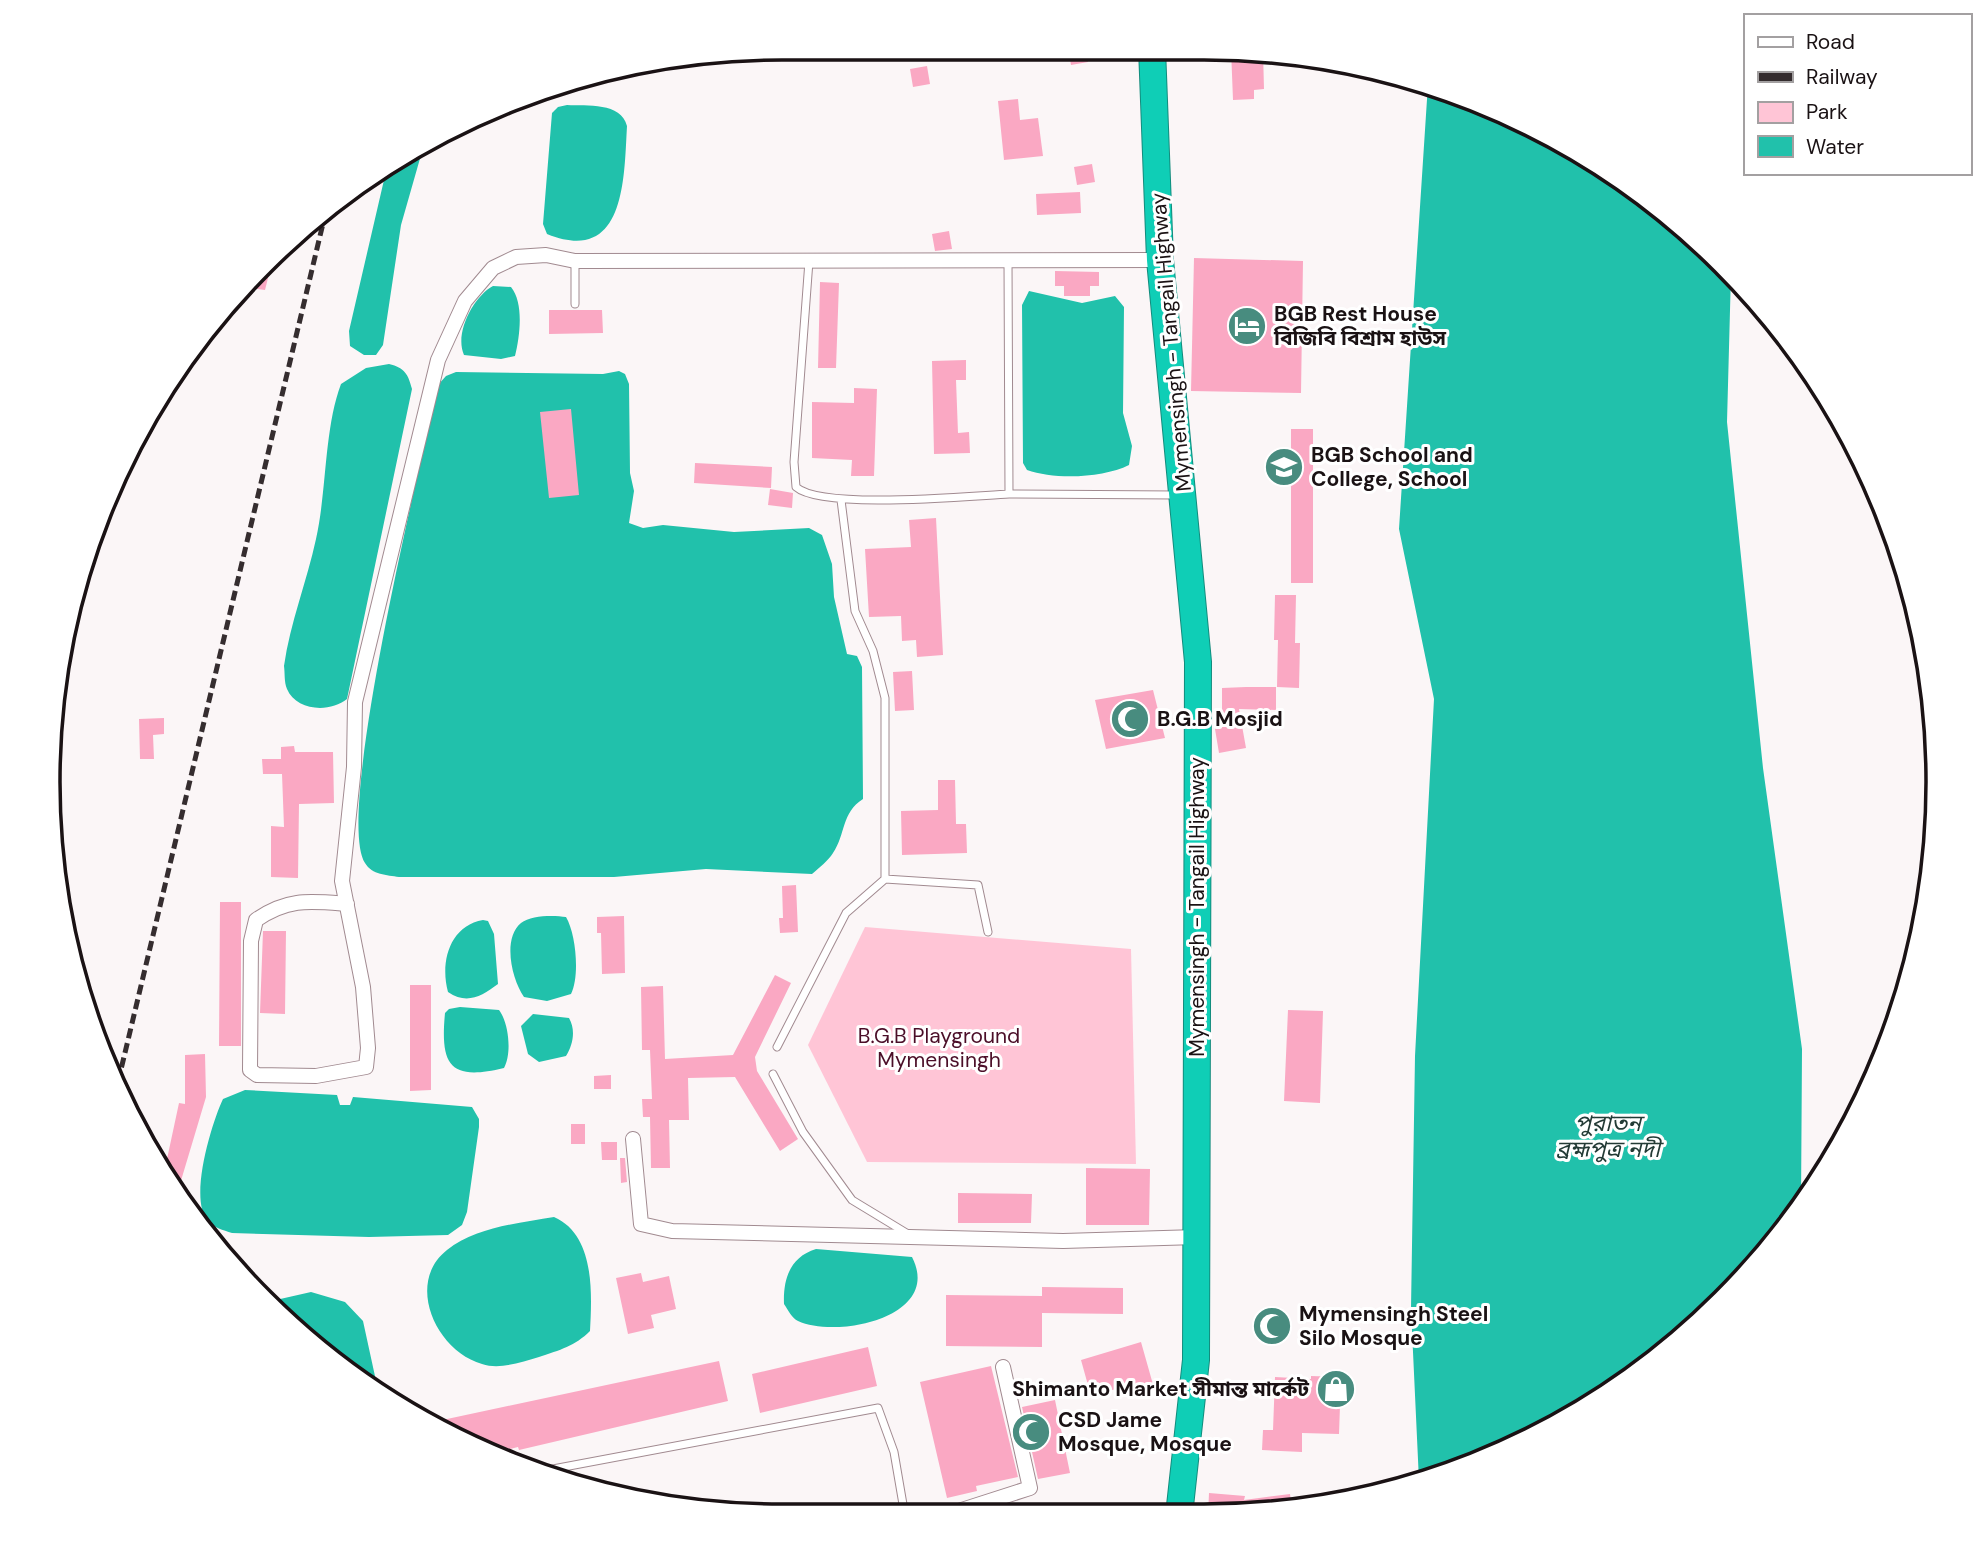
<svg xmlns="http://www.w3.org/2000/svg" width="1985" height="1564" viewBox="0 0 1985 1564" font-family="'DM Sans','Noto Sans Bengali',sans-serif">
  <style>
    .green { fill: #ffc5d6 }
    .water { fill: #21c1ab }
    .building { fill: #faa8c3 }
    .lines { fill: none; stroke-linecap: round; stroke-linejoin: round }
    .lane-casing { stroke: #a18a90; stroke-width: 9 }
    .street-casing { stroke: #a18a90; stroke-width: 16 }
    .highway-casing { stroke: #138c7d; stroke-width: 28 }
    .lane { stroke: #fff; stroke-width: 7 }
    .street { stroke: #fff; stroke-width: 14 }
    .highway { stroke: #0fceb6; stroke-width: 26 }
    .rail { stroke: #352d2f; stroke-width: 5; stroke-dasharray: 10 5; stroke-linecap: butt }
    .labels { text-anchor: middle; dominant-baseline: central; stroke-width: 6; stroke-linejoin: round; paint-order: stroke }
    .poi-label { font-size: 21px; font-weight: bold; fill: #1a1214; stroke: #fff; text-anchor: start }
    .street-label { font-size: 21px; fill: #1a1214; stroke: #fff }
    .park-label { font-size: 21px; fill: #4b0e28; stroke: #fff }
    .water-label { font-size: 23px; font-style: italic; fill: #233b36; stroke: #fff }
    .rim { fill: none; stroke: #1a1214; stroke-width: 3.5 }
  </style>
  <rect width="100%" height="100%" fill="#fbf6f7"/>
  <path class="green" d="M 865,927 L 1131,949 L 1136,1164 L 867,1162 L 808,1045 Z"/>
  <path class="water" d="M 1428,84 L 1571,146 L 1687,229 L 1731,273 L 1727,422 L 1763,768 L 1802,1049 L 1801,1205 L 1786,1230 L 1687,1335 L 1570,1419 L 1419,1481 L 1411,1309 L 1415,1056 L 1434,699 L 1399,529 Z
    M 567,105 C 587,106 621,102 627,126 C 624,177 626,266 547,234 L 543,224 L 552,113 L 558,107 Z
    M 425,141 L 401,225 L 383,345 L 376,355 L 364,355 L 350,346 L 349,331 L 387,167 Z
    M 493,286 L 511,287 C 524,303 520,336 515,356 L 501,359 L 464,355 C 454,333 474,296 493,286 Z
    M 1029,291 L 1082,303 L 1115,296 L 1124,307 L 1123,413 L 1132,446 L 1129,465 C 1103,478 1055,480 1027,470 L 1023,463 L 1022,305 Z
    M 389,364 C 405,368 408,374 412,389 L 347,699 C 330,713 296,711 287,689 C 284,682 285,673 284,666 C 290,623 307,581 316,539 C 327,490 324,429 341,384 L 366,368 Z
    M 619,371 L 625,374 L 629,384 L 630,473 L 634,491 L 629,523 L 643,528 L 663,525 L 734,532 L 809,528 L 822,535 L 832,564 L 834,597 L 847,654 L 857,656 L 862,667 L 863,799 C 841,813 846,834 833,853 C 828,861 819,868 812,874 L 706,869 L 614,877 L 399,877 C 387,875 372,875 365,863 C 334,815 422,458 438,385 L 446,376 L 456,372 L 603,374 Z
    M 566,917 C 576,934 580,976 571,994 L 547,1001 L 524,997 C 512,980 502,939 521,923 C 531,915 554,915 566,917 Z
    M 483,920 L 488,921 L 494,934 L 498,984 C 482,996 467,1005 448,992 C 440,963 449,926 483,920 Z
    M 460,1007 L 499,1010 C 509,1023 512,1054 504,1068 C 450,1081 440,1066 445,1013 L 449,1009 Z
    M 533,1014 L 569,1018 C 576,1030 573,1045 566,1056 L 539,1062 L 528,1054 L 521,1026 Z
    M 245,1090 L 337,1095 L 340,1105 L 350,1105 L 353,1097 L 472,1107 L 479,1119 L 479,1127 L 467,1212 L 462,1225 L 448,1235 L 369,1237 L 232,1233 C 223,1230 214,1228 208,1221 C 188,1200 212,1122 223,1099 Z
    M 554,1217 C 595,1235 592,1293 590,1331 C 575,1346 560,1350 539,1357 C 521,1362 500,1370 482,1364 C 436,1351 405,1283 447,1250 C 476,1227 519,1223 554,1217 Z
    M 816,1249 L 912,1257 C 943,1317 837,1339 798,1321 C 792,1318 788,1310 784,1304 C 783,1279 790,1257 816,1249 Z
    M 311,1292 L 345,1302 L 363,1321 L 378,1390 L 335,1365 L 267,1302 Z"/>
  <path class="building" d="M 1068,48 L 1086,48 L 1088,62 L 1071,65 Z
    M 1231,49 L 1263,51 L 1264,89 L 1254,90 L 1254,99 L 1233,100 Z
    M 927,66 L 930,84 L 913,87 L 910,69 Z
    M 1018,99 L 1020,120 L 1038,118 L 1043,156 L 1004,160 L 998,101 Z
    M 1092,164 L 1095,182 L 1077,185 L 1074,167 Z
    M 1080,192 L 1081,213 L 1037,215 L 1036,194 Z
    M 949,231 L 952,249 L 935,251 L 932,234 Z
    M 274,254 L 265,290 L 244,287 L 263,262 Z
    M 1194,258 L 1303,261 L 1301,393 L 1191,391 Z
    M 1055,271 L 1099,272 L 1099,286 L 1090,286 L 1090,296 L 1064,296 L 1064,286 L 1055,286 Z
    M 820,282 L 839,283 L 836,368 L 818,368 Z
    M 549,310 L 602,310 L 603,333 L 549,334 Z
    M 966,360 L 966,380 L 956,380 L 958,433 L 969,432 L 970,453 L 934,454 L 932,361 Z
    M 854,388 L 877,389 L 874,476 L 851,476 L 852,460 L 812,458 L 812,402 L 854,403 Z
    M 571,409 L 579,495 L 549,498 L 540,412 Z
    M 1291,429 L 1313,429 L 1313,583 L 1291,583 Z
    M 695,463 L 772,467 L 771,488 L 694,483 Z
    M 770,489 L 793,493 L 792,508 L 768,505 Z
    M 936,518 L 943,655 L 917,657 L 916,640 L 902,641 L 901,616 L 869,617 L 865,549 L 911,547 L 909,520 Z
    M 1275,595 L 1296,595 L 1295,643 L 1300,643 L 1299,688 L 1277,687 L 1278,640 L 1274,640 Z
    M 912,671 L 914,710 L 895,711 L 893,672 Z
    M 1246,687 L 1276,687 L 1276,710 L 1239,709 L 1246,748 L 1219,753 L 1214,723 L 1222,721 L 1222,688 Z
    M 1153,690 L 1165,738 L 1106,749 L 1095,700 Z
    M 164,718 L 164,734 L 153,735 L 154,759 L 140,759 L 139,719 Z
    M 294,746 L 295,752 L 333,752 L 334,803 L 299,804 L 298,878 L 271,877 L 271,826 L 284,827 L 282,774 L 263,774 L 262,759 L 281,759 L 281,747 Z
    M 938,780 L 955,780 L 956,824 L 966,824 L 967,853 L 902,855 L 901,811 L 938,810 Z
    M 796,885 L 798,932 L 780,933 L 779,918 L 783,918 L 782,886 Z
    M 220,902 L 241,902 L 241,1046 L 219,1046 Z
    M 624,916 L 625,973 L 602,974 L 601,933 L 597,933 L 597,917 Z
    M 263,931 L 286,931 L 285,1014 L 260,1013 Z
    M 775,975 L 791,983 L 755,1057 L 757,1071 L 798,1139 L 780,1151 L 735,1077 L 688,1078 L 689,1120 L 669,1120 L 670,1168 L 651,1168 L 650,1117 L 643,1117 L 642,1099 L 652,1099 L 650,1050 L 642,1050 L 641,987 L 663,986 L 665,1059 L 733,1055 Z
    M 410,985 L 431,985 L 431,1090 L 410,1091 Z
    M 1288,1010 L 1323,1011 L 1320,1103 L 1284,1101 Z
    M 205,1054 L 206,1097 L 177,1194 L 160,1169 L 162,1158 L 167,1159 L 179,1103 L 185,1104 L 185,1055 Z
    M 611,1075 L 611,1089 L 594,1089 L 594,1076 Z
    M 571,1124 L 585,1124 L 585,1144 L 571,1144 Z
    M 601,1142 L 617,1142 L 617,1160 L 602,1160 Z
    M 620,1158 L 625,1158 L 627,1182 L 621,1183 Z
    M 1086,1168 L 1150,1169 L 1149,1225 L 1086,1225 Z
    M 958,1193 L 1032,1194 L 1031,1223 L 958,1223 Z
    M 641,1273 L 643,1282 L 669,1276 L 676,1309 L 651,1315 L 654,1328 L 628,1334 L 616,1278 Z
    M 1042,1287 L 1123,1288 L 1123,1314 L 1042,1313 L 1042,1347 L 946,1346 L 946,1295 L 1042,1296 Z
    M 1141,1342 L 1154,1388 L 1136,1393 L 1134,1384 L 1091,1396 L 1081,1360 Z
    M 868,1347 L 877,1386 L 760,1413 L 752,1374 Z
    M 719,1361 L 728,1401 L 519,1450 L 518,1447 L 489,1454 L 433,1422 Z
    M 991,1366 L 1018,1477 L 976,1486 L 977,1491 L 947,1498 L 920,1382 Z
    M 1311,1376 L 1341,1377 L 1339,1434 L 1302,1433 L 1302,1452 L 1262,1450 L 1263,1430 L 1273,1430 L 1275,1377 L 1311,1379 Z
    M 1055,1400 L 1070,1473 L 1038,1479 L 1022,1407 Z
    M 1209,1493 L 1245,1496 L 1244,1500 L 1290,1494 L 1292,1508 L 1251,1515 L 1208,1515 Z"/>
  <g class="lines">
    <g class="lane-casing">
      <path id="lane" d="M 809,261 L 794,462 L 796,487 C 822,510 969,496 1009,494 L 1008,261
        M 575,304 L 575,261
        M 1009,494 L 1176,495
        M 885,879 L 978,885 L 988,932
        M 777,1047 L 846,913 L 885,879 L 885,698 L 873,651 L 855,611 L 841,500
        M 773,1074 L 803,1132 L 852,1200 L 908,1234
        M 537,1472 L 878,1408 L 894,1452 L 905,1516"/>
    </g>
    <g class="street-casing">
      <path id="street" d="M 347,904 C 309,901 288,898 256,920 L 251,941 L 250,1070 L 257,1075 L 316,1076 L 366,1067 L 368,1048 L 363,987 L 342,881 L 354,767 L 355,702 L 438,360 L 465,301 L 493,268 L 516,257 L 546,255 L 575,261 L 1160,260
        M 633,1139 L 641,1224 L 672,1231 L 1063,1241 L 1197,1237
        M 943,1516 L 1030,1488 L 1003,1367"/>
    </g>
    <g class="highway-casing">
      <path id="highway" d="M 1152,48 L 1160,260 L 1198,662 L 1196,1360 L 1179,1515"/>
    </g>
    <use href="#lane" class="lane"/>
    <use href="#street" class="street"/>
    <use href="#highway" class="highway"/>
    <path class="rail" d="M 118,1082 L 325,215"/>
  </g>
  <defs>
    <g id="hotel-disc" transform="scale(2.0125)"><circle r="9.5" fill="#488c7f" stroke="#fff"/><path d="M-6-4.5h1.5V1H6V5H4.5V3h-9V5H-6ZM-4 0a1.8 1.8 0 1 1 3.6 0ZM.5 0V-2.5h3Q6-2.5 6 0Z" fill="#fff"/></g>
    <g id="school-disc" transform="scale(2.0125)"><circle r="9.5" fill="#488c7f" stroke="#fff"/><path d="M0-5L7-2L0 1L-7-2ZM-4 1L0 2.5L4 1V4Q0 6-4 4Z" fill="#fff"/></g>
    <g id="mosque-disc" transform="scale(2.0125)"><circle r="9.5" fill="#488c7f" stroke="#fff"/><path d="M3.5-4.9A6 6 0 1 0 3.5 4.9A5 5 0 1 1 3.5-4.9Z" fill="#fff"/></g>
    <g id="shop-disc" transform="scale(2.0125)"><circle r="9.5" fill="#488c7f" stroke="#fff"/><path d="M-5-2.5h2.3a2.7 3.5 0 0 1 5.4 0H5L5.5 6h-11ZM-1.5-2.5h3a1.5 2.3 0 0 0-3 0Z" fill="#fff"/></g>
  </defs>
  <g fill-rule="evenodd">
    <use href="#hotel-disc" x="1247" y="326"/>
    <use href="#school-disc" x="1284" y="467"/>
    <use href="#mosque-disc" x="1130" y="719"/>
    <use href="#mosque-disc" x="1272" y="1326"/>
    <use href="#shop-disc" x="1336" y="1389"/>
    <use href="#mosque-disc" x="1031" y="1432"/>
  </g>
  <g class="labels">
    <g class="poi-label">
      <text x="1274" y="314">BGB Rest House<tspan x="1274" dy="24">বিজিবি বিশ্রাম হাউস</tspan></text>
      <text x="1311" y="455">BGB School and<tspan x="1311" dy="24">College, School</tspan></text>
      <text x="1157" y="719">B.G.B Mosjid</text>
      <text x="1299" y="1314">Mymensingh Steel<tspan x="1299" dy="24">Silo Mosque</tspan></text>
      <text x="1309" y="1389" text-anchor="end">Shimanto Market সীমান্ত মার্কেট</text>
      <text x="1058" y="1420">CSD Jame<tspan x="1058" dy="24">Mosque, Mosque</tspan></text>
    </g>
    <g class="street-label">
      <text transform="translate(1171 342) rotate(-95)">Mymensingh - Tangail Highway</text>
      <text transform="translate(1197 907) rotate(-90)">Mymensingh - Tangail Highway</text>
    </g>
    <g class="park-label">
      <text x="939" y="1036">B.G.B Playground<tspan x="939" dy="24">Mymensingh</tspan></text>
    </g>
    <g class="water-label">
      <text x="1608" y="1123">পুরাতন<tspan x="1608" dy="26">ব্রহ্মপুত্র নদী</tspan></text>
    </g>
  </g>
  <path d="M0 0H1985V1564H0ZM782 60H1204A722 722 0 0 1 1926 782V782A722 722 0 0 1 1204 1504H782A722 722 0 0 1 60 782V782A722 722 0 0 1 782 60Z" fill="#fff" fill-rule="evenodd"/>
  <path class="rim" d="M782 60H1204A722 722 0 0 1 1926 782V782A722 722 0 0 1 1204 1504H782A722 722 0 0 1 60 782V782A722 722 0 0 1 782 60Z"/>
  <rect x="1744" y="14" width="228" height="161" fill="#ffffff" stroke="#a3a0a1" stroke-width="2"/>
  <rect x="1758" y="37" width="35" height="10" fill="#ffffff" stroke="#a3a0a1" stroke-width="2"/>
  <text x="1806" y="49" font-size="21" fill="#1a1214">Road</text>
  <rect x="1758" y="72" width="35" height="10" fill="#352d2f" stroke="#a3a0a1" stroke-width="2"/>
  <text x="1806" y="84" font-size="21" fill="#1a1214">Railway</text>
  <rect x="1758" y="102" width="35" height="21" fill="#ffc5d6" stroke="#a3a0a1" stroke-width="2"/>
  <text x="1806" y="119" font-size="21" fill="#1a1214">Park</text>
  <rect x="1758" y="136" width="35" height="21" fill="#21c1ab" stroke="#a3a0a1" stroke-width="2"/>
  <text x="1806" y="154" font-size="21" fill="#1a1214">Water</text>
</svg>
